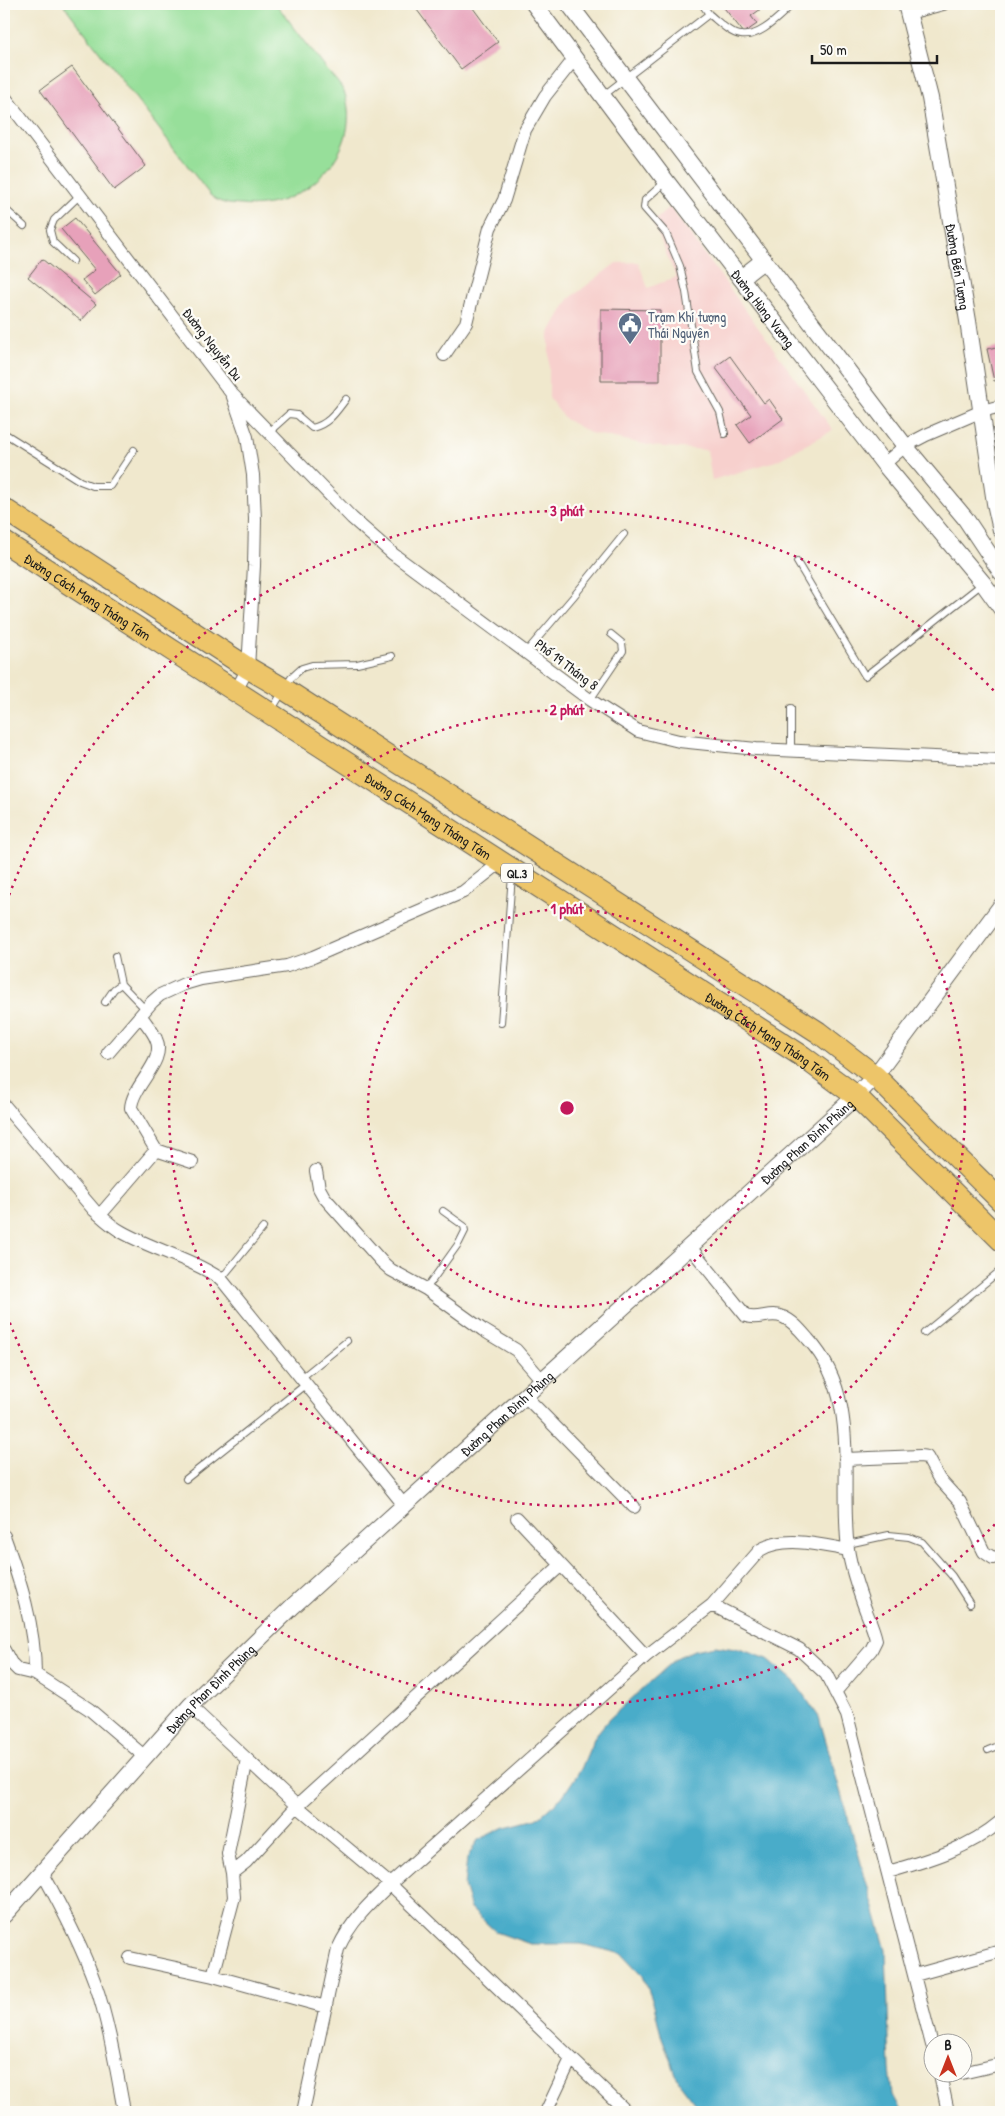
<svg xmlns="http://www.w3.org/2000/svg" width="1005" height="2116" viewBox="0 0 1005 2116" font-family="'Patrick Hand',sans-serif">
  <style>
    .built { fill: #f7d0cd }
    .green { fill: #97df9a; stroke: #5a7e5b }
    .water { fill: #49acc9; stroke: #326472 }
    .building { fill: #e7a1ba }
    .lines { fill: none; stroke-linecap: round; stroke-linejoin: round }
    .service-casing { stroke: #66635a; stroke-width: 8 }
    .minor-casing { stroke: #66635a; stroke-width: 14 }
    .tertiary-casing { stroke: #66635a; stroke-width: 18 }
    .trunk-casing { stroke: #66635a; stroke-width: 23 }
    .service { stroke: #fff; stroke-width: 6 }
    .minor { stroke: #fff; stroke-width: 12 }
    .tertiary { stroke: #fff; stroke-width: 16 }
    .trunk { stroke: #edc569; stroke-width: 21 }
    .ring { fill: none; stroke: #c2185b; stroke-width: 2.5; stroke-dasharray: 2.5 5 }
    .labels { text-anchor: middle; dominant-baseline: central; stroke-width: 4.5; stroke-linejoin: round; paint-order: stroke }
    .shield { fill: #fdfcf7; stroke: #605f5e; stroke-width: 1 }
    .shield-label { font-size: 12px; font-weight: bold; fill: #1c1c1c }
    .street-label { font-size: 14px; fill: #1c1c1c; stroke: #fdfcf7 }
    .service-label { font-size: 14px; fill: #4e5e75; stroke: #fdfcf7; text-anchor: start }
    .centre { fill: #c2185b; stroke: #fdfcf7; stroke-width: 2.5 }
    .ring-label { font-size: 15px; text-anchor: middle; font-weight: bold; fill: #c2185b; stroke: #fdfcf7; stroke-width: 4.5; stroke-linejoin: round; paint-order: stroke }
  </style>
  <rect width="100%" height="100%" fill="#fdfcf7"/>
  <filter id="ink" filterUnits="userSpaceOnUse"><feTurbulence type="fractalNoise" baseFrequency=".02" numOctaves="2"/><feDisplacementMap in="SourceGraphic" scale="10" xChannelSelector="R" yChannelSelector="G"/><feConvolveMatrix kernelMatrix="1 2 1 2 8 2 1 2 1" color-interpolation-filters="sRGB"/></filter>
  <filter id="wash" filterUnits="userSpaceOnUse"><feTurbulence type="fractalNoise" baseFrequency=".0096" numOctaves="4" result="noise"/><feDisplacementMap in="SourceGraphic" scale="20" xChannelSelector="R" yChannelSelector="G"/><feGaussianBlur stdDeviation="1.12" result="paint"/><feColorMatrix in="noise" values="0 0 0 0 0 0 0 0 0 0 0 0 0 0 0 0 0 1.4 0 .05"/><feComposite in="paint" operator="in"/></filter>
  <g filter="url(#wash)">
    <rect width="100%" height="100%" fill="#f0e8cd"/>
    <path class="built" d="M 670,207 L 833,430 L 776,461 L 712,480 L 707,450 L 653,446 L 590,433 L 565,419 L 549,398 L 549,334 L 569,299 L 616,263 L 638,262 L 648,288 L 676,277 L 653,222 Z"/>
    <path class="green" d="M 63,4 L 276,4 C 293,26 310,48 327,70 C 333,77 342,86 345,94 C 364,155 299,213 241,205 C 227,204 221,204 210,195 Z"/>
    <path class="water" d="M 715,1646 L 742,1650 L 768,1659 L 794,1681 L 819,1717 L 886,1950 L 890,2069 L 893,2095 L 902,2112 L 702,2112 L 679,2082 L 661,2035 L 654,2005 L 643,1976 L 622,1954 L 581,1944 L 530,1944 L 496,1932 L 471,1909 L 464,1886 L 467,1858 L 478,1840 L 502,1828 L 537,1819 L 562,1797 L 581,1769 L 595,1736 L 609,1719 L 678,1657 L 694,1650 Z"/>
    <g id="blocks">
      <path class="building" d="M 425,4 L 470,4 L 498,42 L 461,69 L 417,10 Z
        M 721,4 L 768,4 L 751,16 L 757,24 L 744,33 Z
        M 72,67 L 146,166 L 114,190 L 40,90 Z
        M 75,218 L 121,274 L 95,295 L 82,280 L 95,270 L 61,229 Z
        M 42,259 L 96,304 L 81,321 L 28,277 Z
        M 601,309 L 660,310 L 660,381 L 601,381 Z
        M 1001,346 L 1001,379 L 994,381 L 987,349 Z
        M 730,356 L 764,403 L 769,399 L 783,419 L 750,443 L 737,425 L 751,415 L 715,367 Z"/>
    </g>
  </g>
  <g filter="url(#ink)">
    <use href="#blocks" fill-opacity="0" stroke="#66635a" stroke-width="1"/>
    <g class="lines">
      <g class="service-casing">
        <path id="service" d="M 702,4 L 709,14
          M 604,95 L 709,14 C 718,21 730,34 741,35 C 761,38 780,15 793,4
          M 665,182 L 645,200 L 644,208 L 666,233 L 680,266 L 686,292 L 698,372 L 720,412 L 725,434
          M 4,208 L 24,226
          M 73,261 L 53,242 L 50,230 L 54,220 L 79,196
          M 269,432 L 289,414 L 297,415 L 312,428 C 329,424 336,412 346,399
          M 4,433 L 80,481 L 93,486 L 110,486 L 134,450
          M 797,562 L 865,676 L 982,584
          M 526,652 L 573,597 L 624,534
          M 590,700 L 623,651 L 622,643 L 611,634
          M 791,708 L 791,749
          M 271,711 L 291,678 L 302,668 L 312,665 L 357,664 L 392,656
          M 115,956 L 121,984 L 146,1010
          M 105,1002 L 114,989 L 121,984
          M 501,1023 L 512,875
          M 221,1279 L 263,1228
          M 426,1289 L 459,1243 L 465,1231 L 464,1226 L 443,1211
          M 924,1333 L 1001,1270
          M 300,1379 L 347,1341
          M 186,1479 L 305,1385
          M 848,1544 L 889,1535 L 909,1537 L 922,1542 L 952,1576 L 970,1604
          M 988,1750 L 1001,1745"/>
      </g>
      <g class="minor-casing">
        <path id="minor" d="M 909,13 L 943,4
          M 4,96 L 232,394 L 247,437 L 253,475 L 255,519 L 254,566 L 248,668 L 236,691
          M 444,355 L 466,323 L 490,228 L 504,200 L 525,130 L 545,96 L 575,58
          M 232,394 L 352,518 L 393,554 L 590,700 L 638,731 L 679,741 L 756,749 L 1001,760
          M 884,464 L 905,446 L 926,435 L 982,411 L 1001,406
          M 108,1053 L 152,1002 L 160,995 L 184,984 L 201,979 L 287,966 L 313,957 L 463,892 L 501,862
          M 4,1105 L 94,1210 C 103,1218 111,1226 122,1232 C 154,1250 190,1258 221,1279 L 404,1505
          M 156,1150 L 192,1162
          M 316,1171 L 319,1188 L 324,1197 L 382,1262 L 391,1270 L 426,1289 L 483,1330 L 516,1350 L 542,1380
          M 100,1215 L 156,1150 L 131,1108 C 132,1085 167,1061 156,1039 C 153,1031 146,1024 141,1016
          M 690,1247 L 746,1316 C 758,1321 770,1311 783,1317 C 793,1321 801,1331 808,1339 C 862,1397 839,1478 848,1549 C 851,1570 859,1592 866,1611 C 870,1621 874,1630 876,1640 L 871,1650 L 835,1692
          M 524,1395 L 634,1507
          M 845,1459 L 920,1456 L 927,1457 L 939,1479 L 960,1502 L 984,1552 L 993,1558 L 1001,1556
          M 517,1518 L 646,1656
          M 4,1536 C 20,1580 35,1626 35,1674
          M 712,1605 L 760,1550 C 785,1535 821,1545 848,1550
          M 4,1650 L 11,1663 L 18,1670 L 35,1674 L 89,1709 L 144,1756
          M 190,1706 L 297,1806 L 390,1884 L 627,2112
          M 42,1872 C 62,1908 81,1944 95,1983 C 109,2023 116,2068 124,2111
          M 888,1872 C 929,1860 968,1849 1001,1821
          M 232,1873 L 228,1854 L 247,1759
          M 130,1958 L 213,1976 L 326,2007
          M 915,1975 L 1001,1951
          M 213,1976 L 234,1897 L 232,1873 L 246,1862 L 297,1806 L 560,1566
          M 962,2073 L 1001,2064
          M 940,2074 L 948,2112
          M 303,2112 L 338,1949 C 350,1922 369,1904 390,1884 L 646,1656 L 712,1605 L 799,1649 L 826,1674 L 847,1715 L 932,2045
          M 546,2112 L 571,2059"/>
      </g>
      <g class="tertiary-casing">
        <g id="tertiary">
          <path id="s1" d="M 534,4 L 666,181 L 884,464 L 983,583 L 1001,608"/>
          <path d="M 569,4 L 905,446 L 965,518 L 1001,572"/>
          <path id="s2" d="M 906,4 L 930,98 L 968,321 L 995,503 L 1001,530"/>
          <path d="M 741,278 L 764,260"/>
          <path id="s3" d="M 4,1915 L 190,1706 L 293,1606 L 856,1096 L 875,1076 L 1001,906"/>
        </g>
      </g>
      <g class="trunk-casing">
        <g id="trunk">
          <path d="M 4,509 L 248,668 L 284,689 L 818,1032 L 875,1076 L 1001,1201"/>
          <path id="s4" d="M 4,542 L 802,1056 L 856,1096 L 1001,1240"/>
        </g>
      </g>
      <use href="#service" class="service"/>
      <use href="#minor" class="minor"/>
      <use href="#tertiary" class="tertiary"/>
      <use href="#trunk" class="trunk"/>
    </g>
  </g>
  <g class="ring">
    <circle cx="567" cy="1108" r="199"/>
    <circle cx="567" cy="1108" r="398"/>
    <path d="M1000 1519A597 597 0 0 1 4 1307M4 909A597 597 0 0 1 1000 697"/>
  </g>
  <defs>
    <g id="civic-pin" transform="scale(1.25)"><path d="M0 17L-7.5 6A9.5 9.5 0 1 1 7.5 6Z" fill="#5c6f8a" stroke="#fdfcf7"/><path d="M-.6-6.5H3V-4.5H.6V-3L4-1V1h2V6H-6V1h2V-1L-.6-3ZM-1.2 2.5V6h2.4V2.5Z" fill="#fff"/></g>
  </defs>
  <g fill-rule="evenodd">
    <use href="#civic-pin" x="630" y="324"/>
  </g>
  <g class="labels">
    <rect class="shield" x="501" y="863.5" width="32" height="19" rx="4"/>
    <g class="shield-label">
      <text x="517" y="873">QL.3</text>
    </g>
    <g class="street-label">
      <text stroke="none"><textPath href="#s2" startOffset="268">Đường Bến Tượng</textPath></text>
      <text stroke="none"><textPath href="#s1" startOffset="381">Đường Hùng Vương</textPath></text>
      <text transform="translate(213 344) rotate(52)">Đường Nguyễn Du</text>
      <text stroke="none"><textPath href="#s4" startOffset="100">Đường Cách Mạng Tháng Tám</textPath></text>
      <text transform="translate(567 664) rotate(37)">Phố 19 Tháng 8</text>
      <text stroke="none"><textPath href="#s4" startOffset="505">Đường Cách Mạng Tháng Tám</textPath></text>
      <text stroke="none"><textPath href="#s4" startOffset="910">Đường Cách Mạng Tháng Tám</textPath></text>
      <text stroke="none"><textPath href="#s3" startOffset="1116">Đường Phan Đình Phùng</textPath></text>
      <text stroke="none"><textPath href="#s3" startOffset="711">Đường Phan Đình Phùng</textPath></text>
      <text stroke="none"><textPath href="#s3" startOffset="306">Đường Phan Đình Phùng</textPath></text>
    </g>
    <g class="service-label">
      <text x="648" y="316">Trạm Khí tượng<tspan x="648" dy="16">Thái Nguyên</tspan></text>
    </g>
  </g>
  <circle cx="567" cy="1108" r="8" class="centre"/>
  <g class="ring-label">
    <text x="567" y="516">3 phút</text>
    <text x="567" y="715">2 phút</text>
    <text x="567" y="914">1 phút</text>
  </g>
  <rect width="1005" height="2116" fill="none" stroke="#fdfcf7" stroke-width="20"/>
  <g transform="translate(948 2058)"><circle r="24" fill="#fdfcf7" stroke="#a3a29f"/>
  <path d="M0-4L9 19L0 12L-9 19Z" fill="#c8321e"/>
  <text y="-8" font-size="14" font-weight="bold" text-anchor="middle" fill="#1c1c1c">B</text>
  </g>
  <path d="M812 55v8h125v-8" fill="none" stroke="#1c1c1c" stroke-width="2.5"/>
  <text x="820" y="55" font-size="15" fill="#1c1c1c" stroke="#fdfcf7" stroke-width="4" paint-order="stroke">50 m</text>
</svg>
